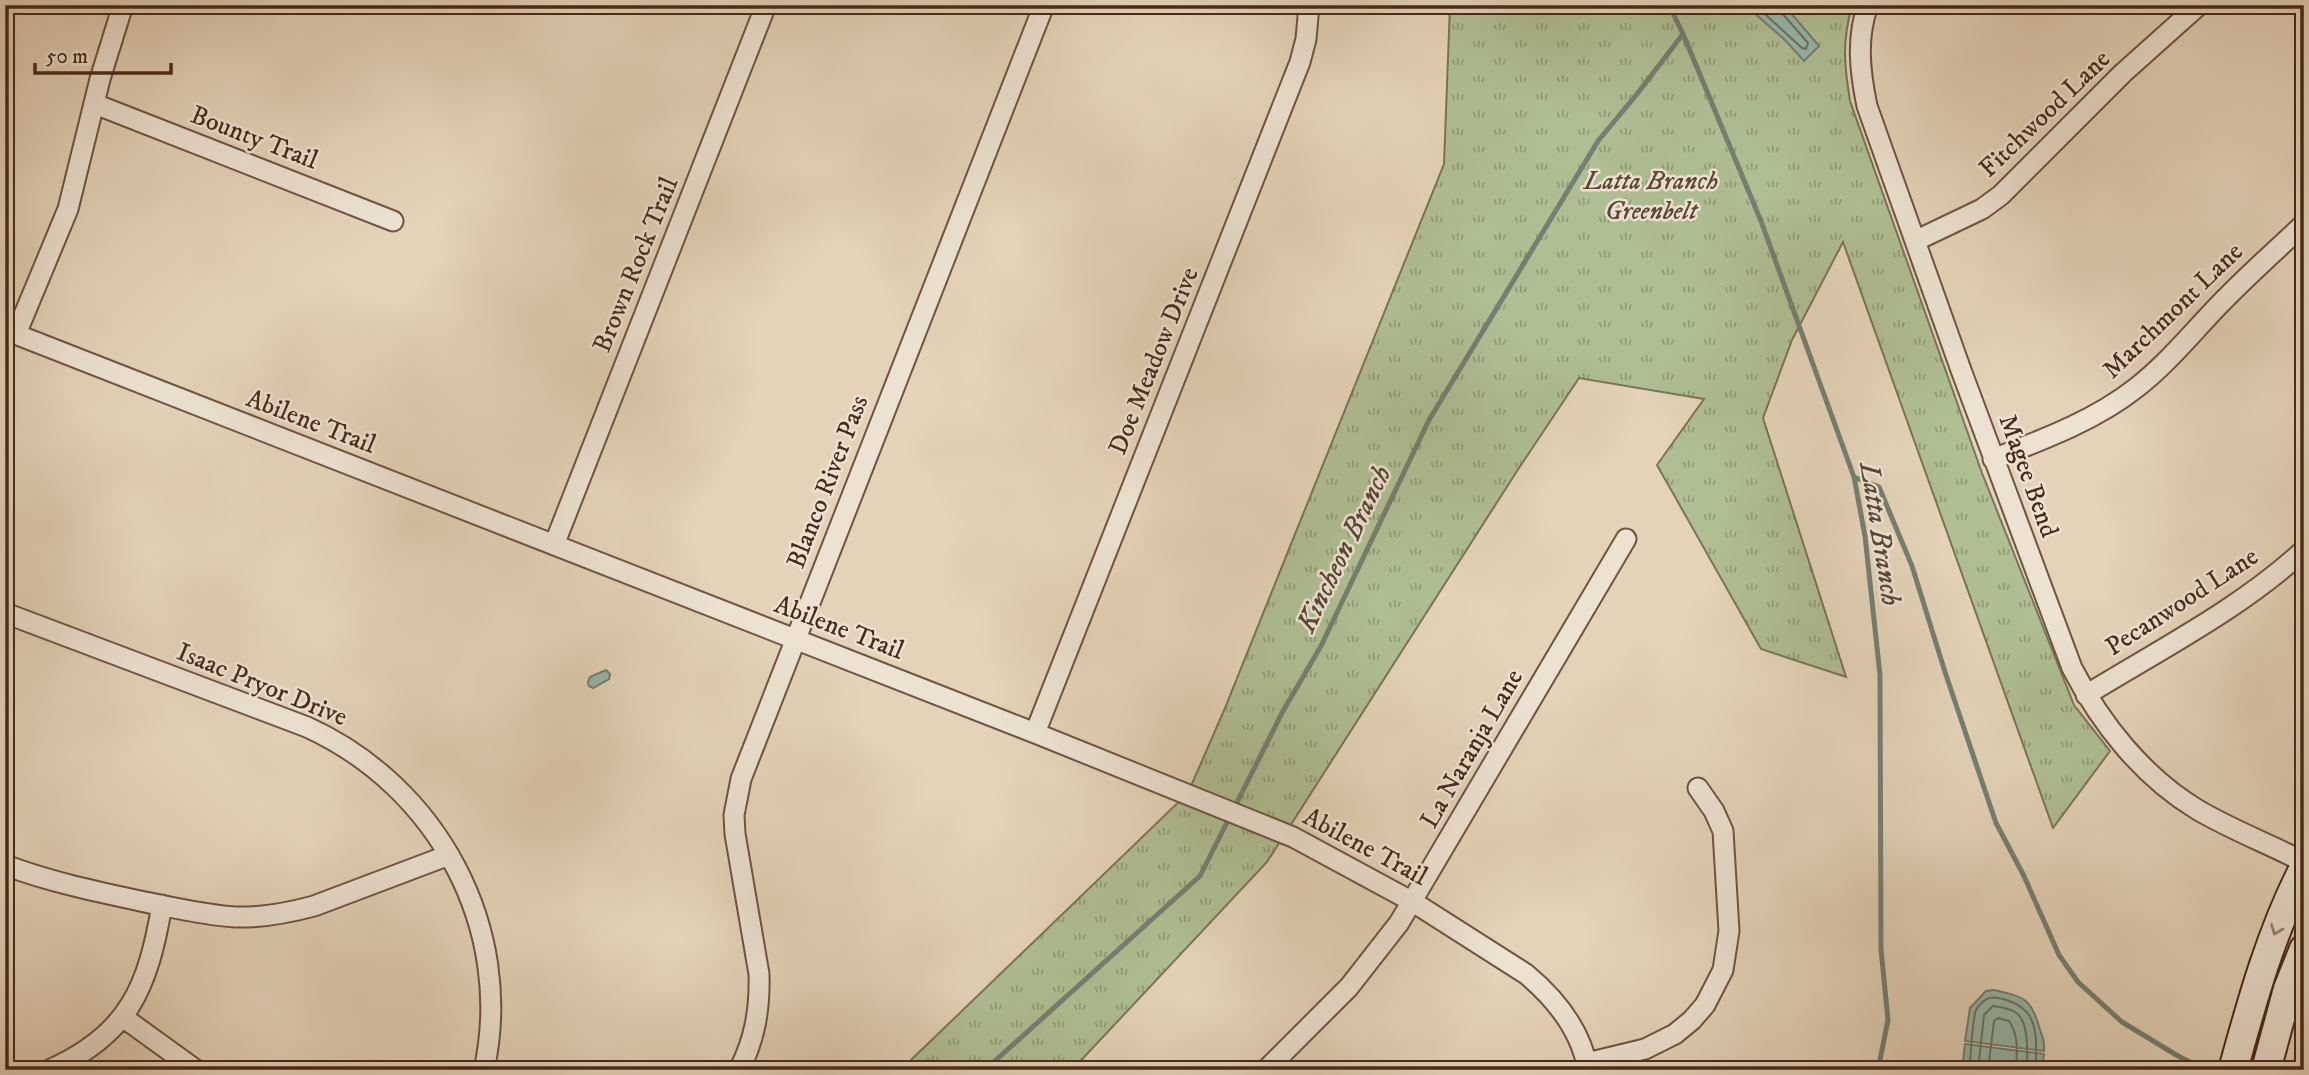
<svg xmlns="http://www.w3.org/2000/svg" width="2309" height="1075" viewBox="0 0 2309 1075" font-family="'IM FELL DW Pica',serif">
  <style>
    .grass { fill: url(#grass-tufts); stroke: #7b7456; stroke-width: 2 }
    .water { fill: #96b8ab; stroke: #767f71; stroke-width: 2 }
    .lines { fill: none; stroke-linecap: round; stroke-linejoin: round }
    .shore { stroke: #6e7162; stroke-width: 2 }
    .stream { stroke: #767f71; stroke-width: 5 }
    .minor-casing { stroke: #6e5442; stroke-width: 23 }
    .secondary-casing { stroke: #472a1a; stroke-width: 32 }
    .minor { stroke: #ede2d2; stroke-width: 19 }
    .secondary { stroke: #ede2d2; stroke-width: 28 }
    .oneway { stroke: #9a8676 }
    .labels { text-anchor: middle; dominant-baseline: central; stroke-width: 5; stroke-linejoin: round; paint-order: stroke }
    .street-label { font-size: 26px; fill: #472a1a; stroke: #ede2d2 }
    .park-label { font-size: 26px; font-style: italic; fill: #5c4832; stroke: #ede2d2 }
    .water-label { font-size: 28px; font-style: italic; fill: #574637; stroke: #ede2d2 }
  </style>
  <defs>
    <pattern id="grass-tufts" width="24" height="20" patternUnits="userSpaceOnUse" patternTransform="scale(1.75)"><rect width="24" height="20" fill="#afbe93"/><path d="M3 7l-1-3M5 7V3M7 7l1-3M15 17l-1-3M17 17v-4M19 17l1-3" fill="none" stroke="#909b77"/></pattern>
  </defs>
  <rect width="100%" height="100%" fill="#e4d3b9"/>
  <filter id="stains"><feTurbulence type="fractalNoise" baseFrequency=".00286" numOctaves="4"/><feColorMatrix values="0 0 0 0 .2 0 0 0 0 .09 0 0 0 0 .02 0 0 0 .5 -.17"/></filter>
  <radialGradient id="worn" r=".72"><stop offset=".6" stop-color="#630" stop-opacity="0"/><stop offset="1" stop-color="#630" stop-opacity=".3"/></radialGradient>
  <path class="grass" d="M 1450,5 L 1852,5 C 1842,43 1844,63 1850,101 L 1982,473 L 2074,705 L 2110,751 L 2053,828 L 1843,242 L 1792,340 L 1763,418 L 1846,677 L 1761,649 L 1657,465 L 1704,399 L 1579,378 L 1517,471 L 1267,862 L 1072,1070 L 905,1070 L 911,1060 L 1188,793 L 1225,708 L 1444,164 Z"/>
  <path class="water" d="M 1745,5 L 1784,5 L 1819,46 L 1804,61 L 1785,40 Z
    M 606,670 L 610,674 L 609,679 L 593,688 L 589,686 L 588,682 L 590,677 Z
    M 1994,990 C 2025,997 2032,999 2040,1030 C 2043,1037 2045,1043 2044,1051 L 1965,1041 L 1970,1008 L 1986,991 Z
    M 1965,1044 L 2044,1054 L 2042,1070 L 1962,1070 Z"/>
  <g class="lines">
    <path class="shore" d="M 1755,5 L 1802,48 L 1806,49 L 1808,43 L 1781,12 L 1779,5
      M 1969,1070 C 1971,1056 1972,1020 1976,1010 C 1981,1001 1989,996 1998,998 C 2041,1006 2036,1035 2036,1070
      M 1978,1070 L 1984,1015 L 1993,1006 C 2000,1007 2009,1008 2015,1012 C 2030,1021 2027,1055 2027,1070
      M 1988,1070 L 1994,1021 L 1998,1018 L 2009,1021 C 2019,1036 2017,1052 2016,1070"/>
    <path class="stream" d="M 1683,34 L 1761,221 L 1854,477 L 1865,536 L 1880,675 L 1881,949 L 1888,1020 L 1878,1070
      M 1854,477 L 1879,487 L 1912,566 L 1945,672 L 1996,823 L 2024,876 L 2059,955 L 2078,982 L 2122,1022 L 2178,1056 L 2206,1070
      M 985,1070 L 1200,876 L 1283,711 L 1321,646 L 1429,420 L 1598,141 L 1637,94 L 1683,34 L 1669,5"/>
    <g class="minor-casing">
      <path id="minor" d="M 1868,5 C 1856,38 1860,72 1867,106 L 1961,370 L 2072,668 C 2101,724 2143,777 2198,810 C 2232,830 2269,844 2304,862
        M 95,104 L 393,221
        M 1915,241 L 1982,209 L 2001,195 L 2123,73 L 2199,5
        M 5,330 L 1035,733 L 1293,837 L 1413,902 L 1526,974 C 1556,999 1581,1030 1588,1070
        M 16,334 L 68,209 L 100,79 L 123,5
        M 1993,459 C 2042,440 2094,421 2136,388 C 2167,364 2192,333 2219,305 C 2246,277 2275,251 2304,224
        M 554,545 L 766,5
        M 5,613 L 307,727 C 437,786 515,928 484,1070
        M 2086,695 C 2159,650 2240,609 2304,550
        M 1035,733 L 1300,62 L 1306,39 L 1309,5
        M 5,865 C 50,882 98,892 145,902 C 175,908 204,915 235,917 C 262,918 288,913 314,906 L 449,855
        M 124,1018 L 196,1070
        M 1587,1063 L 1645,1049 L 1675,1034 L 1692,1020 L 1705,1005 L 1723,970 L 1729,931 L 1723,831 L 1714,811 L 1698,788
        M 49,1070 C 129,1035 148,987 162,905
        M 739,1070 C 755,1039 760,1009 759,974 L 735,834 L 734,815 L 741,779 L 1044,5
        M 1266,1070 L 1349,987 L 1399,923 L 1626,539"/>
    </g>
    <g class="secondary-casing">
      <path id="secondary" d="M 2233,1070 C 2252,1001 2271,932 2304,868
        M 2266,1070 L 2288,989 L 2304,949"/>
    </g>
    <use href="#minor" class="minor"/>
    <use href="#secondary" class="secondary"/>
  </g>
  <defs><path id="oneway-chevron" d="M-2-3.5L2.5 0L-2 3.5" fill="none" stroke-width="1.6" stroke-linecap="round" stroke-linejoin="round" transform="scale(1.75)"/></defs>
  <use class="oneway" href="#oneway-chevron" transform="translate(2276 930) rotate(111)"/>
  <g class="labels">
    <g class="street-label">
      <text transform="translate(2045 114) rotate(-44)">Fitchwood Lane</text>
      <text transform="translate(254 138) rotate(21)">Bounty Trail</text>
      <text transform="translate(636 265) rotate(-68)">Brown Rock Trail</text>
      <text transform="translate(2173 311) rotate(-44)">Marchmont Lane</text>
      <text transform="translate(1154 361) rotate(-68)">Doe Meadow Drive</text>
      <text transform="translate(311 422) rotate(21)">Abilene Trail</text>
      <text transform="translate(2028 476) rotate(70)">Magee Bend</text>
      <text transform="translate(828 482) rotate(-69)">Blanco River Pass</text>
      <text transform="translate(2182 602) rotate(-33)">Pecanwood Lane</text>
      <text transform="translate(839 628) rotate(21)">Abilene Trail</text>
      <text transform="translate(262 685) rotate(22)">Isaac Pryor Drive</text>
      <text transform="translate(1472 749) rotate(-60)">La Naranja Lane</text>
      <text transform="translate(1365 847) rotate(28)">Abilene Trail</text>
    </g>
    <g class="park-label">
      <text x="1651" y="181">Latta Branch<tspan x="1651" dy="30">Greenbelt</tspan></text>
    </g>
    <g class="water-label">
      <text transform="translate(1880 534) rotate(81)">Latta Branch</text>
      <text transform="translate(1344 549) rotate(-64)">Kincheon Branch</text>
    </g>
  </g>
  <rect width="2309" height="1075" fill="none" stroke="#e4d3b9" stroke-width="28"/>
  <rect x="7" y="7" width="2295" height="1061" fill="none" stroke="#472a1a" stroke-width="3.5"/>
  <rect x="14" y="14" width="2281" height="1047" fill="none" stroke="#472a1a" stroke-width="2"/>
  <path d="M35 63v10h136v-10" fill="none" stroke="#472a1a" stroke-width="3.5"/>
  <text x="46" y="63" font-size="21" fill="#472a1a" stroke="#ede2d2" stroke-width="5" paint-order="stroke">50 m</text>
  <rect width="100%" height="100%" filter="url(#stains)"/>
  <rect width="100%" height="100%" fill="url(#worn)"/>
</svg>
